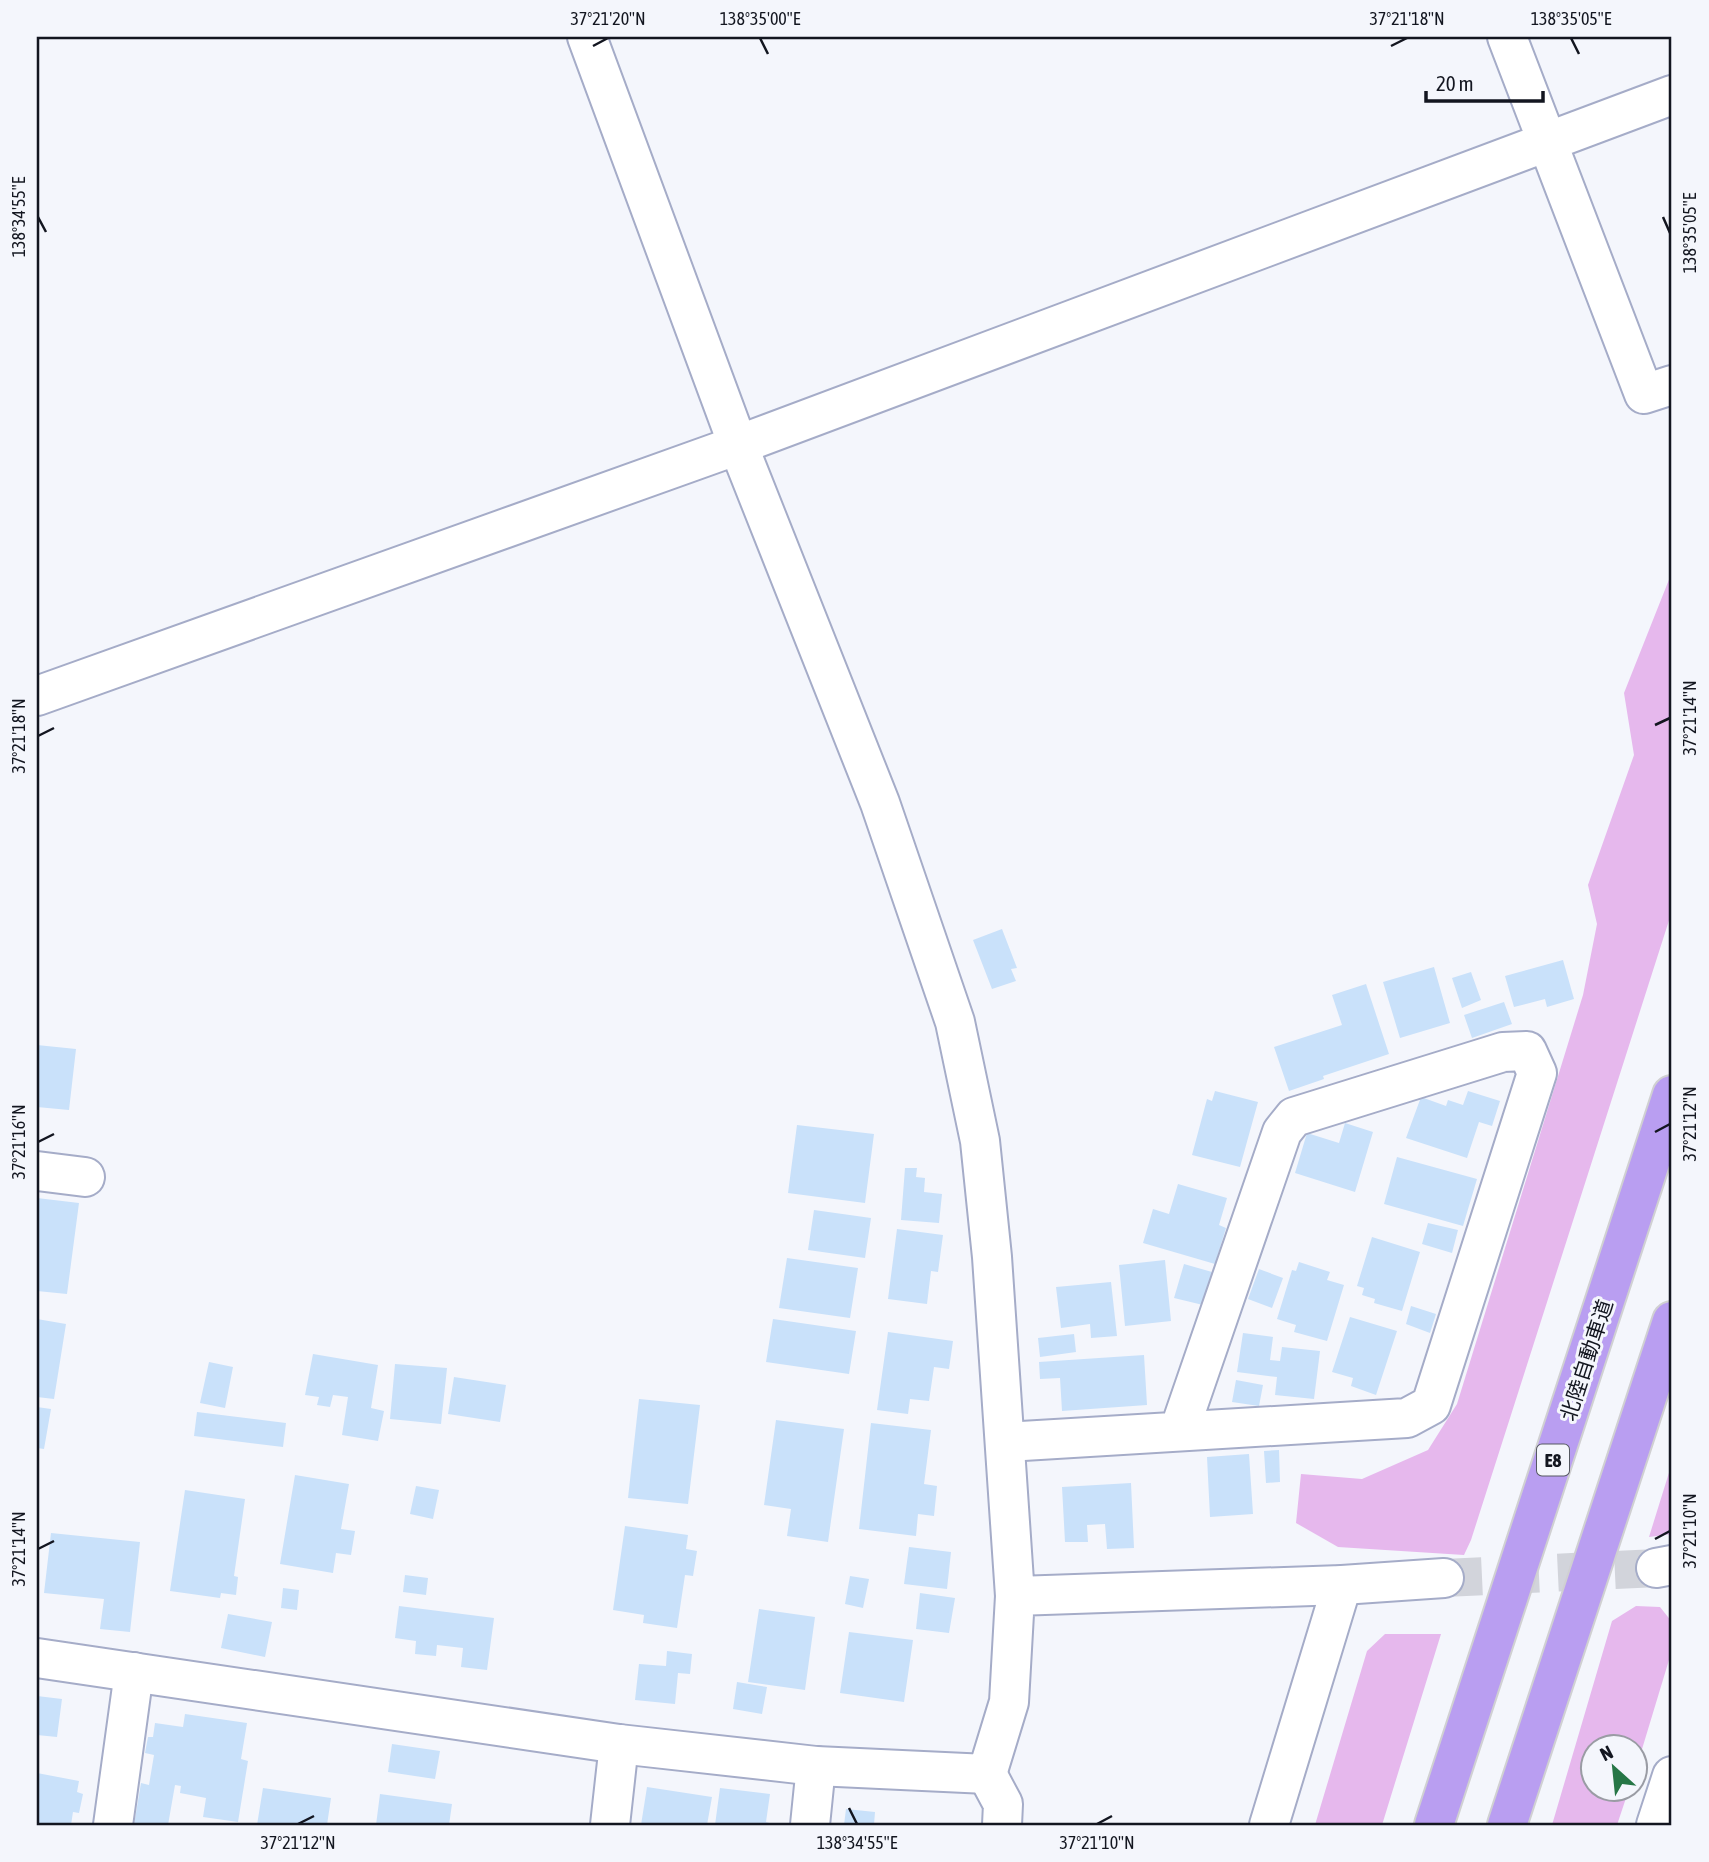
<svg xmlns="http://www.w3.org/2000/svg" width="1709" height="1862" viewBox="0 0 1709 1862" font-family="'Asap Condensed','Noto Sans JP',sans-serif">
  <style>
    .green { fill: #e6b8ed }
    .building { fill: #c9e1fa }
    .lines { fill: none; stroke-linecap: round; stroke-linejoin: round }
    .tertiary-tunnel { stroke: #d2d4db; stroke-width: 38; stroke-dasharray: 38 19; stroke-linecap: butt }
    .minor-casing { stroke: #a5acc8; stroke-width: 42 }
    .tertiary-casing { stroke: #a5acc8; stroke-width: 42 }
    .motorway-casing { stroke: #d0d0d2; stroke-width: 42 }
    .minor { stroke: #fff; stroke-width: 38 }
    .tertiary { stroke: #fff; stroke-width: 38 }
    .motorway { stroke: #b99ef1; stroke-width: 38 }
    .ticks { fill: none; stroke: #131620; stroke-width: 2.5 }
    .labels { text-anchor: middle; dominant-baseline: central; stroke-width: 6; stroke-linejoin: round; paint-order: stroke }
    .shield { fill: #f4f6fc; stroke: #565962; stroke-width: 2 }
    .shield-label { font-size: 19px; font-weight: bold; fill: #131620 }
    .street-label { font-size: 21px; fill: #131620; stroke: #f4f6fc }
    .neatline { fill: none; stroke: #131620; stroke-width: 2.5 }
    .ticks-label { font-size: 18px; text-anchor: middle; fill: #131620 }
  </style>
  <rect width="100%" height="100%" fill="#f4f6fc"/>
  <path class="green" d="M 1672,572 L 1672,911 L 1471,1540 L 1464,1555 L 1338,1547 L 1296,1523 L 1301,1474 L 1362,1479 L 1428,1450 L 1457,1404 L 1583,995 L 1597,924 L 1588,885 L 1634,755 L 1624,693 Z
    M 1672,1463 L 1672,1534 L 1649,1537 Z
    M 1636,1606 L 1660,1607 L 1672,1622 L 1672,1650 L 1636,1769 L 1636,1746 L 1594,1746 L 1594,1788 L 1629,1789 L 1617,1825 L 1552,1825 L 1612,1621 Z
    M 1385,1634 L 1441,1634 L 1382,1825 L 1315,1825 L 1367,1651 Z"/>
  <path class="building" d="M 1002,929 L 1017,968 L 1011,969 L 1016,981 L 992,989 L 973,940 Z
    M 1563,960 L 1574,999 L 1547,1007 L 1545,999 L 1514,1007 L 1505,976 Z
    M 1434,967 L 1450,1023 L 1400,1038 L 1383,982 Z
    M 1471,972 L 1481,1000 L 1462,1008 L 1452,978 Z
    M 1366,984 L 1389,1054 L 1323,1076 L 1324,1079 L 1289,1091 L 1274,1047 L 1342,1025 L 1332,995 Z
    M 1504,1002 L 1512,1024 L 1472,1038 L 1464,1015 Z
    M 37,1045 L 76,1049 L 69,1110 L 37,1107 Z
    M 1215,1091 L 1258,1102 L 1240,1167 L 1192,1155 L 1207,1099 L 1212,1101 Z
    M 1468,1091 L 1500,1101 L 1492,1126 L 1479,1122 L 1467,1158 L 1406,1138 L 1421,1097 L 1446,1106 L 1448,1100 L 1463,1105 Z
    M 1345,1123 L 1373,1132 L 1355,1192 L 1295,1173 L 1307,1133 L 1339,1143 Z
    M 797,1125 L 874,1134 L 865,1203 L 788,1193 Z
    M 1397,1157 L 1477,1179 L 1463,1226 L 1384,1204 Z
    M 905,1168 L 917,1168 L 916,1177 L 925,1178 L 924,1192 L 942,1194 L 939,1223 L 901,1220 Z
    M 1178,1184 L 1227,1198 L 1219,1225 L 1226,1228 L 1215,1264 L 1143,1243 L 1153,1209 L 1169,1214 Z
    M 37,1198 L 79,1203 L 67,1294 L 37,1291 Z
    M 814,1210 L 871,1218 L 865,1258 L 808,1250 Z
    M 1428,1223 L 1458,1230 L 1452,1253 L 1422,1244 Z
    M 897,1229 L 943,1235 L 938,1272 L 931,1271 L 927,1304 L 888,1299 Z
    M 1372,1237 L 1420,1252 L 1402,1311 L 1374,1303 L 1375,1299 L 1362,1295 L 1364,1288 L 1357,1286 Z
    M 787,1258 L 858,1268 L 850,1318 L 779,1308 Z
    M 1165,1260 L 1171,1321 L 1125,1326 L 1119,1265 Z
    M 1299,1262 L 1330,1272 L 1327,1280 L 1344,1285 L 1327,1341 L 1294,1332 L 1296,1325 L 1277,1319 L 1292,1270 L 1296,1271 Z
    M 1184,1264 L 1212,1272 L 1203,1305 L 1174,1298 Z
    M 1259,1269 L 1283,1278 L 1272,1308 L 1248,1299 Z
    M 1111,1282 L 1117,1336 L 1091,1338 L 1090,1324 L 1061,1328 L 1056,1287 Z
    M 1411,1306 L 1436,1314 L 1430,1333 L 1406,1324 Z
    M 1350,1317 L 1397,1331 L 1376,1395 L 1351,1386 L 1353,1378 L 1332,1372 Z
    M 37,1319 L 66,1324 L 54,1399 L 37,1397 Z
    M 773,1319 L 856,1331 L 849,1374 L 766,1362 Z
    M 888,1332 L 953,1341 L 949,1369 L 934,1367 L 929,1401 L 910,1399 L 908,1414 L 877,1410 Z
    M 1243,1333 L 1273,1337 L 1270,1360 L 1280,1361 L 1282,1347 L 1320,1351 L 1314,1399 L 1275,1395 L 1277,1377 L 1237,1372 Z
    M 1074,1334 L 1076,1352 L 1040,1357 L 1038,1338 Z
    M 313,1354 L 378,1365 L 371,1408 L 384,1411 L 378,1441 L 342,1435 L 348,1397 L 333,1395 L 330,1407 L 317,1405 L 319,1397 L 305,1395 Z
    M 1144,1355 L 1147,1405 L 1062,1411 L 1060,1378 L 1040,1379 L 1039,1362 Z
    M 209,1362 L 233,1367 L 225,1408 L 200,1403 Z
    M 395,1364 L 447,1368 L 441,1424 L 390,1419 Z
    M 454,1377 L 506,1385 L 500,1422 L 448,1414 Z
    M 1236,1380 L 1263,1385 L 1259,1406 L 1232,1402 Z
    M 639,1399 L 700,1405 L 688,1504 L 628,1498 Z
    M 37,1407 L 51,1409 L 44,1449 L 37,1448 Z
    M 197,1412 L 286,1423 L 283,1447 L 194,1436 Z
    M 776,1420 L 844,1429 L 828,1542 L 787,1536 L 791,1509 L 764,1505 Z
    M 871,1423 L 931,1430 L 924,1484 L 937,1486 L 934,1516 L 918,1514 L 916,1536 L 859,1529 Z
    M 1279,1450 L 1280,1482 L 1266,1483 L 1264,1451 Z
    M 1249,1454 L 1253,1514 L 1210,1517 L 1207,1457 Z
    M 295,1475 L 349,1484 L 341,1529 L 355,1531 L 351,1555 L 336,1553 L 333,1573 L 280,1564 Z
    M 1131,1483 L 1134,1548 L 1107,1549 L 1105,1524 L 1087,1525 L 1088,1542 L 1065,1542 L 1062,1487 Z
    M 416,1486 L 439,1490 L 433,1519 L 410,1514 Z
    M 185,1490 L 245,1499 L 234,1576 L 238,1577 L 236,1595 L 221,1593 L 220,1598 L 170,1591 Z
    M 625,1526 L 688,1535 L 686,1549 L 697,1551 L 693,1576 L 685,1575 L 677,1628 L 643,1623 L 644,1615 L 613,1610 Z
    M 51,1533 L 140,1542 L 130,1632 L 100,1629 L 104,1599 L 44,1593 Z
    M 909,1547 L 951,1552 L 947,1589 L 904,1584 Z
    M 405,1575 L 428,1578 L 426,1595 L 403,1592 Z
    M 850,1576 L 869,1579 L 863,1608 L 845,1604 Z
    M 283,1588 L 299,1590 L 297,1610 L 281,1608 Z
    M 920,1593 L 955,1598 L 949,1633 L 916,1629 Z
    M 399,1606 L 494,1618 L 487,1670 L 461,1667 L 463,1648 L 437,1645 L 436,1656 L 415,1654 L 416,1641 L 395,1638 Z
    M 759,1609 L 815,1617 L 805,1690 L 748,1682 Z
    M 228,1614 L 272,1622 L 265,1657 L 221,1648 Z
    M 849,1632 L 913,1640 L 904,1702 L 840,1693 Z
    M 667,1651 L 692,1654 L 690,1674 L 678,1673 L 675,1704 L 635,1700 L 639,1664 L 666,1666 Z
    M 737,1682 L 767,1687 L 762,1714 L 733,1709 Z
    M 37,1696 L 62,1699 L 57,1737 L 37,1735 Z
    M 185,1714 L 247,1723 L 241,1759 L 248,1761 L 238,1822 L 203,1817 L 206,1798 L 180,1793 L 181,1786 L 175,1785 L 168,1825 L 134,1825 L 141,1783 L 149,1785 L 154,1755 L 145,1753 L 148,1737 L 153,1737 L 155,1723 L 183,1727 Z
    M 392,1744 L 440,1751 L 435,1779 L 388,1772 Z
    M 37,1773 L 79,1781 L 77,1792 L 83,1794 L 79,1813 L 73,1812 L 71,1825 L 37,1823 Z
    M 647,1787 L 712,1797 L 707,1825 L 641,1825 Z
    M 263,1788 L 331,1798 L 327,1825 L 257,1825 Z
    M 720,1788 L 770,1794 L 766,1822 L 776,1825 L 715,1825 Z
    M 380,1794 L 452,1804 L 449,1825 L 376,1825 Z
    M 846,1809 L 875,1812 L 874,1825 L 844,1825 Z"/>
  <g class="lines">
    <path class="tertiary-tunnel" d="M 1444,1578 L 1656,1568"/>
    <g class="minor-casing">
      <path id="minor" d="M 1507,37 L 1644,394 L 1672,385
        M 37,696 L 738,445 L 1672,95
        M 37,1171 L 85,1177
        M 1006,1442 L 1407,1418 L 1431,1405 L 1537,1073 L 1527,1051 L 1503,1052 L 1294,1117 L 1282,1132 L 1179,1431
        M 987,1774 L 1003,1804 L 1002,1825
        M 113,1825 L 134,1672
        M 610,1825 L 619,1744
        M 810,1825 L 816,1766
        M 1269,1825 L 1342,1585
        M 1656,1825 L 1672,1776"/>
    </g>
    <g class="tertiary-casing">
      <path id="tertiary" d="M 1656,1568 L 1672,1565
        M 1015,1596 L 1342,1585 L 1444,1578
        M 37,1658 L 619,1744 L 816,1766 L 987,1774 L 1009,1702 L 1015,1596 L 992,1257 L 980,1141 L 955,1022 L 880,803 L 738,445 L 587,37"/>
    </g>
    <g class="motorway-casing">
      <path id="motorway" d="M 1434,1825 L 1672,1095
        M 1507,1825 L 1672,1321"/>
    </g>
    <use href="#minor" class="minor"/>
    <use href="#tertiary" class="tertiary"/>
    <use href="#motorway" class="motorway"/>
  </g>
  <path class="ticks" d="M 760,38 L 768,54M 1571,38 L 1579,54M 593,46 L 608,38M 1391,46 L 1407,38M 38,217 L 46,232M 1663,217 L 1670,233M 1655,725 L 1670,718M 38,736 L 54,728M 1655,1132 L 1670,1124M 38,1142 L 54,1134M 1655,1539 L 1670,1531M 38,1549 L 54,1541M 849,1808 L 857,1824M 298,1824 L 314,1816M 1097,1824 L 1112,1816"/>
  <g class="labels">
    <rect class="shield" x="1537" y="1444.5" width="32" height="31" rx="5"/>
    <g class="shield-label">
      <text x="1553" y="1460">E8</text>
    </g>
    <g class="street-label">
      <text transform="translate(1586 1360) rotate(-72)">北陸自動車道</text>
    </g>
  </g>
  <rect width="1709" height="1862" fill="none" stroke="#f4f6fc" stroke-width="77"/>
  <g transform="translate(1614 1768) rotate(333)"><circle r="33" fill="#f4f6fc" stroke="#9a9ca4" stroke-width="2"/>
  <path d="M0-5L12 26L0 18L-12 26Z" fill="#267646"/>
  <text y="-10" font-size="19" font-weight="bold" text-anchor="middle" fill="#131620">N</text>
  </g>
  <path d="M1426 91v10h117v-10" fill="none" stroke="#131620" stroke-width="3.5"/>
  <text x="1436" y="91" font-size="21" fill="#131620" stroke="#f4f6fc" stroke-width="5" paint-order="stroke">20 m</text>
  <rect x="38" y="38" width="1632" height="1786" class="neatline"/>
  <g class="ticks-label">
    <text x="608" y="25">37°21'20"N</text>
    <text x="760" y="25">138°35'00"E</text>
    <text x="1407" y="25">37°21'18"N</text>
    <text x="1571" y="25">138°35'05"E</text>
    <text transform="translate(19 217) rotate(-90)" y="6">138°34'55"E</text>
    <text transform="translate(1690 233) rotate(-90)" y="6">138°35'05"E</text>
    <text transform="translate(1690 718) rotate(-90)" y="6">37°21'14"N</text>
    <text transform="translate(19 736) rotate(-90)" y="6">37°21'18"N</text>
    <text transform="translate(1690 1124) rotate(-90)" y="6">37°21'12"N</text>
    <text transform="translate(19 1142) rotate(-90)" y="6">37°21'16"N</text>
    <text transform="translate(1690 1531) rotate(-90)" y="6">37°21'10"N</text>
    <text transform="translate(19 1549) rotate(-90)" y="6">37°21'14"N</text>
    <text x="298" y="1849">37°21'12"N</text>
    <text x="857" y="1849">138°34'55"E</text>
    <text x="1097" y="1849">37°21'10"N</text>
  </g>
</svg>
